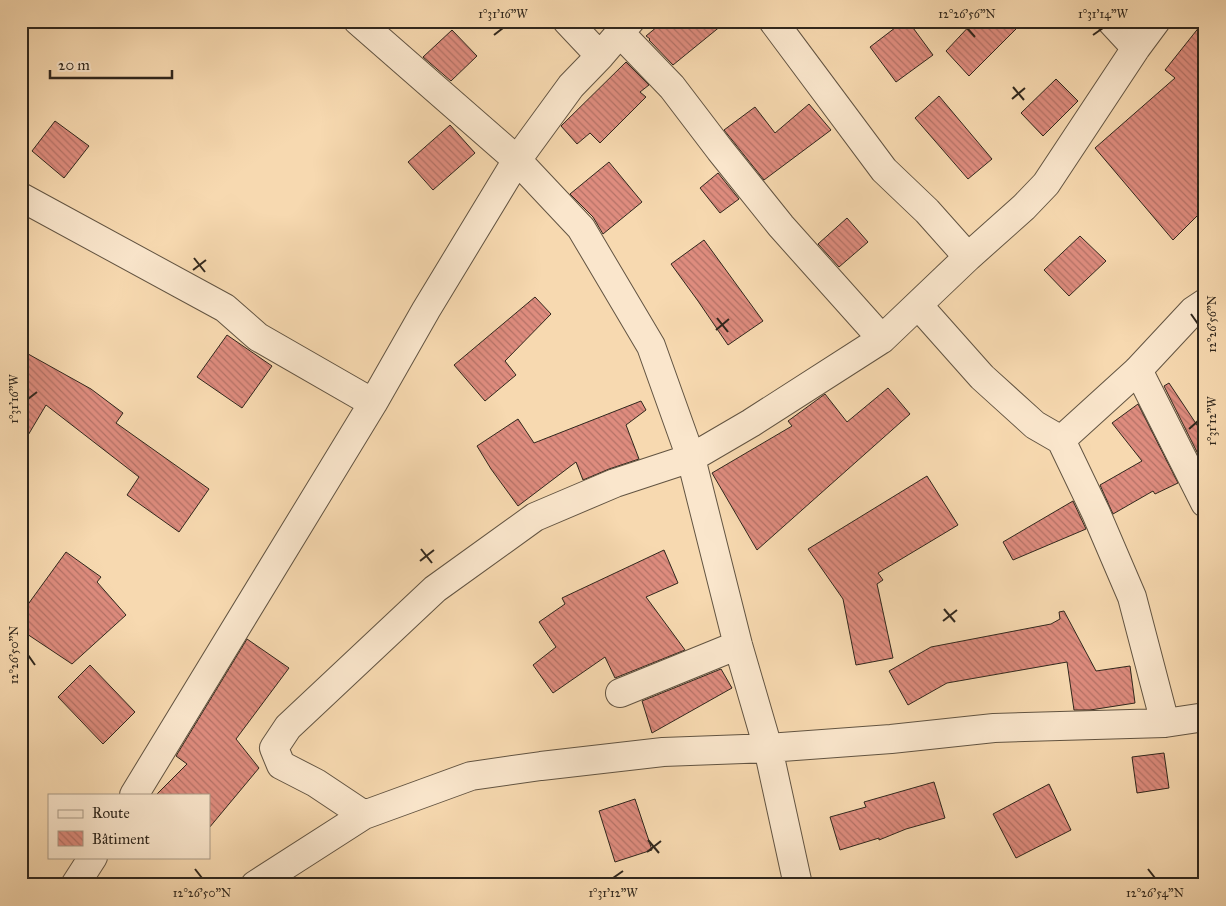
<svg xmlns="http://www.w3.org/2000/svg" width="1226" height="906" viewBox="0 0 1226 906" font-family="'IM FELL Great Primer',serif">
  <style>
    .building { fill: url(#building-back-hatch); stroke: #30271d }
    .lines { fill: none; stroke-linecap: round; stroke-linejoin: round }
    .minor-casing { stroke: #625442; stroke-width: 30 }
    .minor { stroke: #fae6cc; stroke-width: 28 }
    .ticks { fill: none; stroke: #30271d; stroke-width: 2 }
    .neatline { fill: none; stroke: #30271d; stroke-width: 2 }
    .ticks-label { font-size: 12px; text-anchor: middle; fill: #30271d }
  </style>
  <defs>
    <pattern id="building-back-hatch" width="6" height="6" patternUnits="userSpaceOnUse" patternTransform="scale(1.25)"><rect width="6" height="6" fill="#de8c7e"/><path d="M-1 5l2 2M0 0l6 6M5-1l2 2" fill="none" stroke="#b47267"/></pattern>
  </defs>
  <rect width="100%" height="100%" fill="#f7d9b0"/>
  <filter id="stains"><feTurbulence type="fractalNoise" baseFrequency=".004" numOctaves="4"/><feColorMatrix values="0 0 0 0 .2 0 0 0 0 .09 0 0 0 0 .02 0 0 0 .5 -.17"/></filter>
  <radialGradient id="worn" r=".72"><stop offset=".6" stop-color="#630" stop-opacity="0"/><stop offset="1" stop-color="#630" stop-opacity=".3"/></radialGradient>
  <path class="building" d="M 664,21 L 727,21 L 673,65 L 649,40 L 650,39 L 646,36 Z
    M 904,21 L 908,21 L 933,55 L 896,82 L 870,47 Z
    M 974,21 L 1024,21 L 969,76 L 946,51 Z
    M 1204,21 L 1205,208 L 1173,240 L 1095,148 L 1175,78 L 1165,70 Z
    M 452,30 L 477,56 L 451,81 L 423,57 Z
    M 626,62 L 649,85 L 640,92 L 646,97 L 600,143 L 590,133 L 577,144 L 561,126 Z
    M 1056,79 L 1078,101 L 1043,136 L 1021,113 Z
    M 939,96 L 992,159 L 968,179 L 915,118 Z
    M 809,104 L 831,130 L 764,180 L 724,130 L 755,107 L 775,133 Z
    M 55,121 L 89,146 L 64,178 L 32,151 Z
    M 450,125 L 475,153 L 433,190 L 408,162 Z
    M 609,162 L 642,202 L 603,234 L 593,217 L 570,194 Z
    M 718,173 L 739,199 L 720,213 L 700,188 Z
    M 847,218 L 868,242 L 839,267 L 818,244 Z
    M 1080,236 L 1106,261 L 1069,296 L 1044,270 Z
    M 704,240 L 763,321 L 728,345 L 698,301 L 671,264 Z
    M 535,297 L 551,314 L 505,361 L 516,375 L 485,401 L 454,365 Z
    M 227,335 L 272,366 L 242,408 L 197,377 Z
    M 21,350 L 91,389 L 123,413 L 116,423 L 209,489 L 179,532 L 127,495 L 139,477 L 46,405 L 21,447 Z
    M 1169,383 L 1205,437 L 1205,468 L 1164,386 Z
    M 888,388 L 910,414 L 757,550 L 712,473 L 792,426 L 788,421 L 825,394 L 847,422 Z
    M 641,401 L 646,410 L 626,425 L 639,459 L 609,469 L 583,480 L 576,462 L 518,506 L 491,469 L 477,446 L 518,419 L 534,443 Z
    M 1138,404 L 1178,483 L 1155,494 L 1153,491 L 1113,514 L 1100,485 L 1142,461 L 1112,423 Z
    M 927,476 L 958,525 L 878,573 L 883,580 L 877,584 L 893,658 L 856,665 L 843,599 L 808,549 Z
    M 1073,501 L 1086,529 L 1013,560 L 1003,542 Z
    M 664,550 L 678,583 L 646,597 L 685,650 L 615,678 L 605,657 L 553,693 L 533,665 L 556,647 L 539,622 L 565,604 L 562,598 Z
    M 66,552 L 101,577 L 97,582 L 126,615 L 72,664 L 21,630 L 21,614 Z
    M 1064,611 L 1096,671 L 1130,666 L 1135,703 L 1090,710 L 1074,710 L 1067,662 L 947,683 L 908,705 L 889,671 L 931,647 L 1051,624 L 1060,619 L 1059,612 Z
    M 247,639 L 289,668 L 236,739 L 259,768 L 209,828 L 209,795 L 156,795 L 187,764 L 176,756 Z
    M 90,665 L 135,712 L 103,744 L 58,697 Z
    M 721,669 L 732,688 L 652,733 L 642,701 Z
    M 1164,753 L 1169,788 L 1137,793 L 1132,757 Z
    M 934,782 L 945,818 L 906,829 L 879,840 L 879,838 L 840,850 L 830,817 L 866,807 L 864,802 Z
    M 1049,784 L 1071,830 L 1016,858 L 993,814 Z
    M 635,799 L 652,850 L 615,862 L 599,811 Z"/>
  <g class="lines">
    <g class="minor-casing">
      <path id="minor" d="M 358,21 L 517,160 L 581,228 L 651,346 L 691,458 L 615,483 L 535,517 L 435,589 L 288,727 L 274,748 L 281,765 L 316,783 L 364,815
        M 567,21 L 600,56
        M 773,21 L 884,170 L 927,211 L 968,257
        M 1111,21 L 1136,48
        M 619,32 L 672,87 L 720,150 L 781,226 L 882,339 L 751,423 L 691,458 L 738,645 L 768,748 L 798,885
        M 21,197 L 225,308 L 258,337 L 373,403
        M 918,305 L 982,377 L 1035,425 L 1061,440 L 1096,513 L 1132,597 L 1165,723
        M 882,339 L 968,257 L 1024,207 L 1046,184 L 1136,48 L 1156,21
        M 1138,370 L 1205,503
        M 1061,440 L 1138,370 L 1193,311 L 1205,303
        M 620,693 L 738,645
        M 134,795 L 373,403 L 426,310 L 517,160 L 571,86 L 600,56 L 630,21
        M 75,885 L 93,857
        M 255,885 L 364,815 L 471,776 L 541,766 L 663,752 L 768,748 L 891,739 L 994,728 L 1165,723 L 1205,717"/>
    </g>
    <use href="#minor" class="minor"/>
  </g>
  <path class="ticks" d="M 967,28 L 975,37M 494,35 L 503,28M 1093,35 L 1103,28M 1013,87 L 1024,100M 1012,99 L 1025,88M 194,258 L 205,272M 193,270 L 206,260M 1191,314 L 1198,324M 717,318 L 728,332M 716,330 L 729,319M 28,399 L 37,392M 1189,429 L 1198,421M 421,549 L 432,563M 420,561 L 434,550M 944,609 L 955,622M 943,621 L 957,610M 28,655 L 35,665M 648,840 L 659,853M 647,852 L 661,841M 195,869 L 202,878M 1148,869 L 1155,878M 613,878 L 623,871"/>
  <rect width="1226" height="906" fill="none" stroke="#f7d9b0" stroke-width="55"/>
  <rect x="48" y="794" width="162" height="65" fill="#fae6cc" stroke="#a99a86"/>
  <rect x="58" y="810" width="25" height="8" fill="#fae6cc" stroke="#a99a86"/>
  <text x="92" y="818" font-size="15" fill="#30271d">Route</text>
  <rect x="58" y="831" width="25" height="15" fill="url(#building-back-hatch)" stroke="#a99a86"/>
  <text x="92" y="844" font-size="15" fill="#30271d">Bâtiment</text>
  <path d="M50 70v8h122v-8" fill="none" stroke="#30271d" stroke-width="2.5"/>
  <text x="58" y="70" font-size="15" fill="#30271d" stroke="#fae6cc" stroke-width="4" paint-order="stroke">20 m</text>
  <rect x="28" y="28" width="1170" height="850" class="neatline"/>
  <g class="ticks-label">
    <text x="503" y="18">1°31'16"W</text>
    <text x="967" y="18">12°26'56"N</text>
    <text x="1103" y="18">1°31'14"W</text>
    <text transform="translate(1212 324) rotate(-90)" y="4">12°26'56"N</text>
    <text transform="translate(14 399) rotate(-90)" y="4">1°31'16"W</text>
    <text transform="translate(1212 421) rotate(-90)" y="4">1°31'12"W</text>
    <text transform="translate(14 655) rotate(-90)" y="4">12°26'50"N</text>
    <text x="202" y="897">12°26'50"N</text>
    <text x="613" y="897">1°31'12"W</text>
    <text x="1155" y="897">12°26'54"N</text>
  </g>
  <rect width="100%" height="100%" filter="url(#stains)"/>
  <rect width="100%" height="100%" fill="url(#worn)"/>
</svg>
